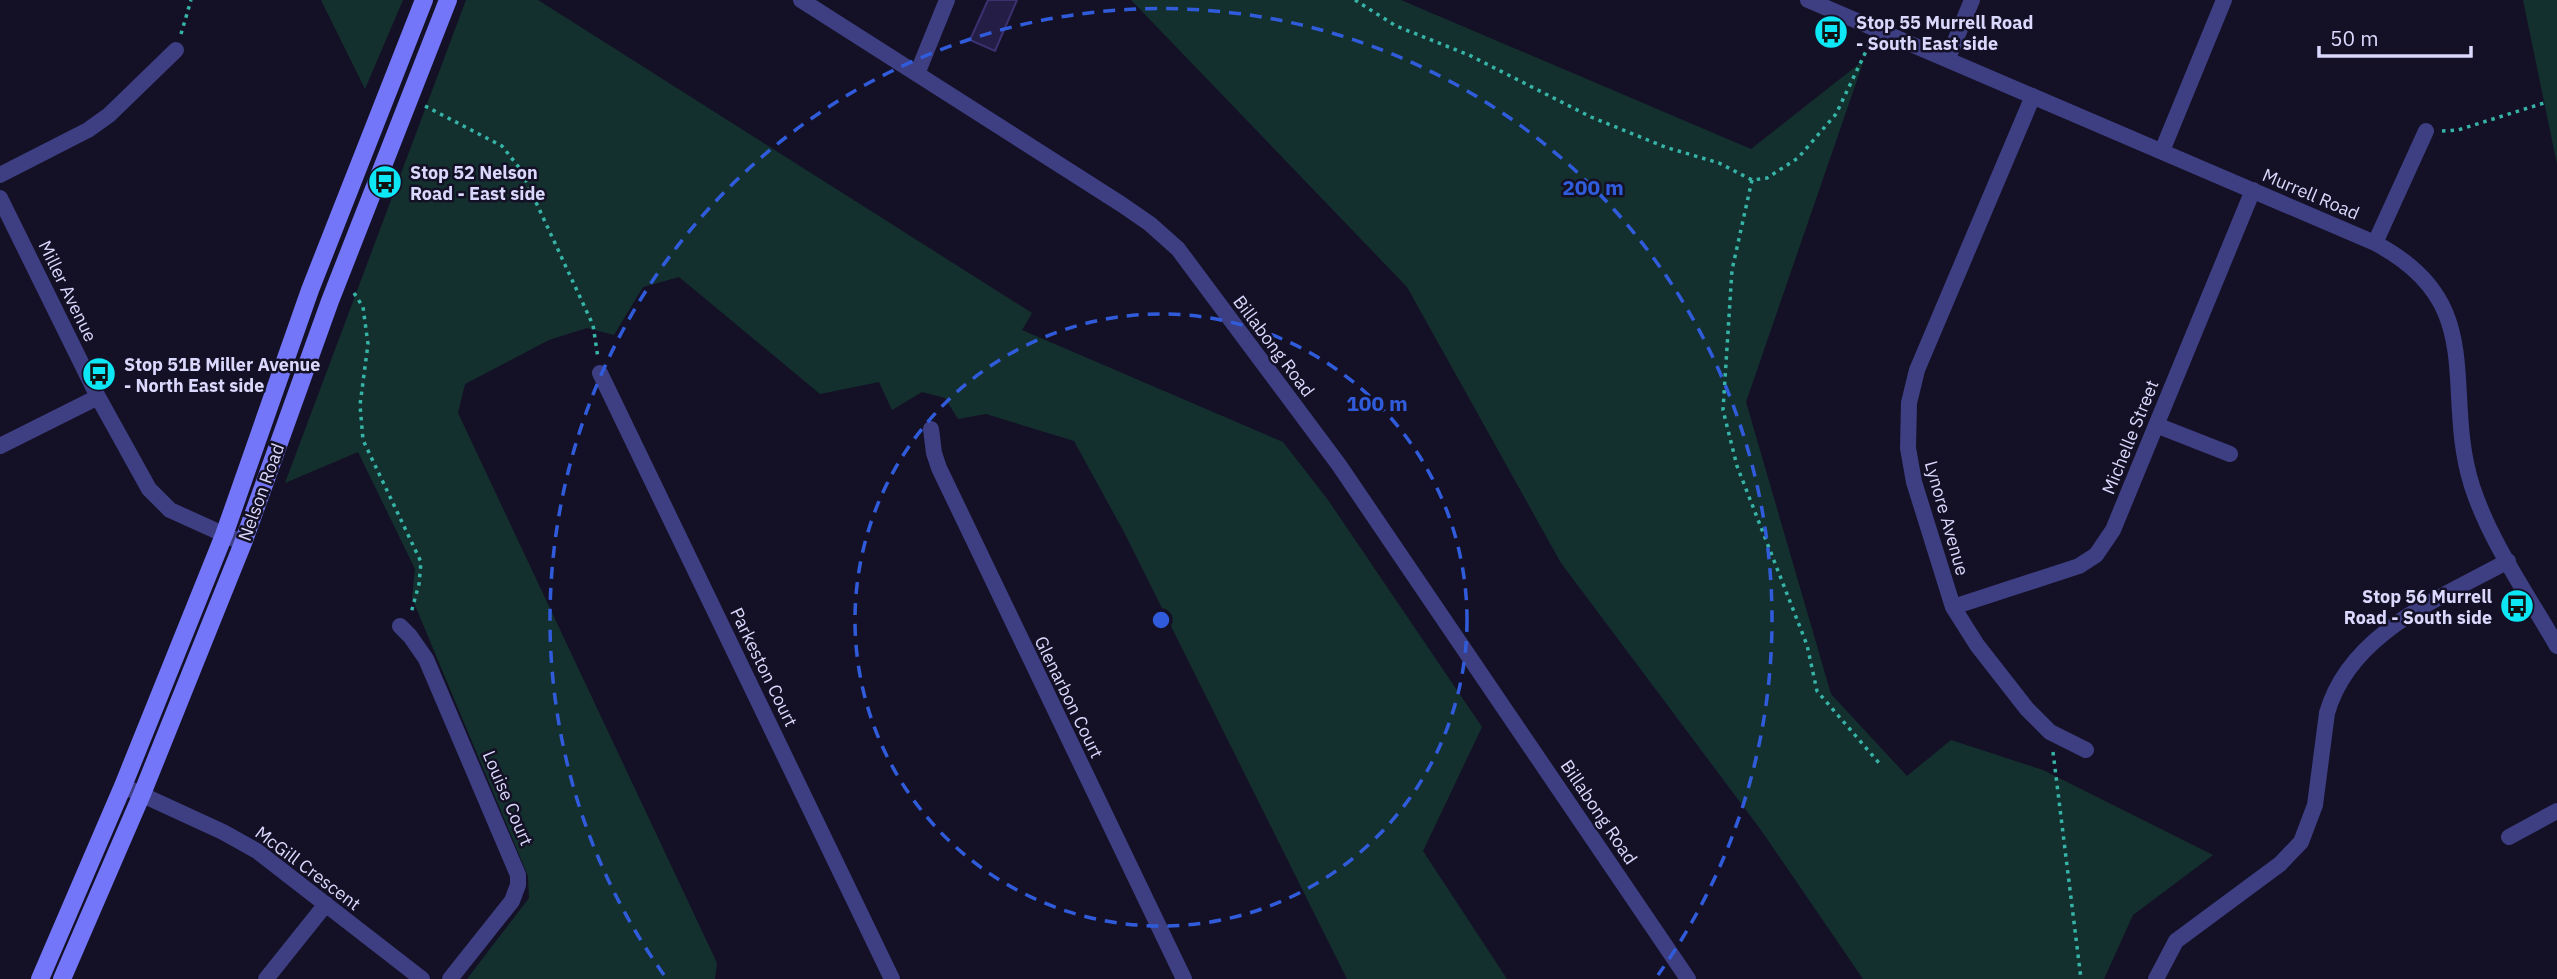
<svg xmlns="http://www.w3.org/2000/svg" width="2557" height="979" viewBox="0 0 2557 979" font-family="'IBM Plex Sans',sans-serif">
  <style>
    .green { fill: #14302e }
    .building { fill: #241e47; stroke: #3b3171; stroke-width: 2 }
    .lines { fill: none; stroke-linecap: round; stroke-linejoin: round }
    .path { stroke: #36b4a7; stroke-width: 3.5; stroke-dasharray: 3.5 5; stroke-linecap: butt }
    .minor { stroke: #3e3e83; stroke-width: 16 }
    .secondary { stroke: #7476f9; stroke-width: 18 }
    .ring { fill: none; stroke: #305cdc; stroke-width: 3.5; stroke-dasharray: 12 9 }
    .labels { text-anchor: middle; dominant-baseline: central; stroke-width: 5; stroke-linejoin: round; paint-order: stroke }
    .poi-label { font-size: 18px; font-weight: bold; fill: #dbd8fd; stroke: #141126; text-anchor: start }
    .street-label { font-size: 18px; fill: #dbd8fd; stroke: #141126 }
    .centre { fill: #305cdc; stroke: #141126; stroke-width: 3.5 }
    .ring-label { font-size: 21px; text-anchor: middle; font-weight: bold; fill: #305cdc; stroke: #141126; stroke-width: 5; stroke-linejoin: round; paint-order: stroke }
  </style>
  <rect width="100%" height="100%" fill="#141126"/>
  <path class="green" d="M 321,0 L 403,0 L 365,89 Z
    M 466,0 L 538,0 L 1032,313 L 1022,330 L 1283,442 L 1328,500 L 1482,727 L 1423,851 L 1507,979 L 1347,979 L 1124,532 L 1074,441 L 986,414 L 958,419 L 945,398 L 922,392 L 892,410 L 879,382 L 820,394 L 679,277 L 643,287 L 614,335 L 587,328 L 549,340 L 465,384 L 458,413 L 717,963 L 715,979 L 467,979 L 529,898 L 528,876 L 412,598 L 415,569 L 358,452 L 285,483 Z
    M 1131,0 L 1401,0 L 1751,149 L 1864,60 L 1746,402 L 1831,694 L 1907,776 L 1951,740 L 2043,770 L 2213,855 L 2133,915 L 2104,979 L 1863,979 L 1761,830 L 1561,563 L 1407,287 Z
    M 2523,0 L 2557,0 L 2557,164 Z"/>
  <path class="building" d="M 988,0 L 1017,0 L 995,51 L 970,40 Z"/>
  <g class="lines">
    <path class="path" d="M 1355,0 L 1396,26 L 1469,55 L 1591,117 L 1665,147 L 1719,163 L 1752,180 L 1767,178 L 1798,158 L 1836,114 L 1869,45
      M 181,34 L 191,0
      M 425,106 L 502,146 L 521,170 L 593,325 L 598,358
      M 2442,131 L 2458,130 L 2544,103
      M 1752,180 L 1732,270 L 1723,410 L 1737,466 L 1807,645 L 1817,691 L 1879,763
      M 354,293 L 363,307 L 368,344 L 360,405 L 363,440 L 421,562 L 419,584 L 411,613
      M 2053,752 L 2081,979"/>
    <path class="minor" d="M 801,0 L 1121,204 L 1150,224 L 1178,249 L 1339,465 L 1688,979
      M 1808,0 L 2375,243 C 2491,304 2441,388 2472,486 C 2490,542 2528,595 2557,646
      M 1948,58 L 1972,0
      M 917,74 L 947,0
      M 2033,96 L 1917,370 L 1909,403 L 1908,448 L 1914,482 L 1953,607 L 1977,645 L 2027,709 L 2050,732 L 2086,750
      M 2162,151 L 2224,0
      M 0,175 L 88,130 L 109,115 L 176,50
      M 0,198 L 98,397 L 149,489 L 170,510 L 243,543
      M 2375,243 L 2426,131
      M 600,373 L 892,979
      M 2156,425 L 2230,454
      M 931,429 L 934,453 L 939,468 L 1184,979
      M 0,446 L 98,397
      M 1953,607 L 2079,566 L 2096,555 L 2113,530 L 2253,190
      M 400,626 L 410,636 L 426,659 L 518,875 L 518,885 L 512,901 L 450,979
      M 123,786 L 223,832 L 257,851 L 422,979
      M 2509,837 L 2557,811
      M 266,979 L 326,904
      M 2156,979 L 2176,941 L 2280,864 L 2301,842 L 2315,805 L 2327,713 C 2350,632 2441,598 2508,561"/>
    <path class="secondary" d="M 40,979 L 123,786 L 224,535 L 310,290 L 424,0
      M 62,979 L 142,794 L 243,543 L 330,301 L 448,0"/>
  </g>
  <g class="ring">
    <circle cx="1161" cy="620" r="306"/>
    <path d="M664 975A611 611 0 1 1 1658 975"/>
  </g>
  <defs>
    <g id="bus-disc" transform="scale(1.75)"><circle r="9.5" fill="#0de6f4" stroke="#141126"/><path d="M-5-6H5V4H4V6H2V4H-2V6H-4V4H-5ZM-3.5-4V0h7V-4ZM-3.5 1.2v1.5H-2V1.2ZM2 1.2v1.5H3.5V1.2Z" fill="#111"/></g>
  </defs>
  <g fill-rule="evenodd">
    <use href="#bus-disc" x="1831" y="32"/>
    <use href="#bus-disc" x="385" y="182"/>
    <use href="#bus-disc" x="99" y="374"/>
    <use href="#bus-disc" x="2517" y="606"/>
  </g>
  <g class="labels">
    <g class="poi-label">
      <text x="1856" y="22">Stop 55 Murrell Road<tspan x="1856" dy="21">- South East side</tspan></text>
      <text x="410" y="172">Stop 52 Nelson<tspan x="410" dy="21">Road - East side</tspan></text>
      <text x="124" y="364">Stop 51B Miller Avenue<tspan x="124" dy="21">- North East side</tspan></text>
      <text x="2492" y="596" text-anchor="end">Stop 56 Murrell<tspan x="2492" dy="21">Road - South side</tspan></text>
    </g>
    <g class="street-label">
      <text transform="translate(2311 194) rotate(23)">Murrell Road</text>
      <text transform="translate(68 291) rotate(64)">Miller Avenue</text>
      <text transform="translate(1274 346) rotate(53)">Billabong Road</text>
      <text transform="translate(2130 437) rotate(-68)">Michelle Street</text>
      <text transform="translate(261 492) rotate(-70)">Nelson Road</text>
      <text transform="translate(1947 518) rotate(74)">Lynore Avenue</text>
      <text transform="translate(764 667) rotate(64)">Parkeston Court</text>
      <text transform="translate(1069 697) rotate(64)">Glenarbon Court</text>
      <text transform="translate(508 798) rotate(67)">Louise Court</text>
      <text transform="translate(1599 812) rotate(56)">Billabong Road</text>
      <text transform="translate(308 868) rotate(37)">McGill Crescent</text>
    </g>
  </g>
  <circle cx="1161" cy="620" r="10" class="centre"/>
  <g class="ring-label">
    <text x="1593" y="195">200 m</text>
    <text x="1377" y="411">100 m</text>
  </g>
  <path d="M2319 46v10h152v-10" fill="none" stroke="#dbd8fd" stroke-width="3.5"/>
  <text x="2330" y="46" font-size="21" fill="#dbd8fd" stroke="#141126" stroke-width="5" paint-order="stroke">50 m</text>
</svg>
